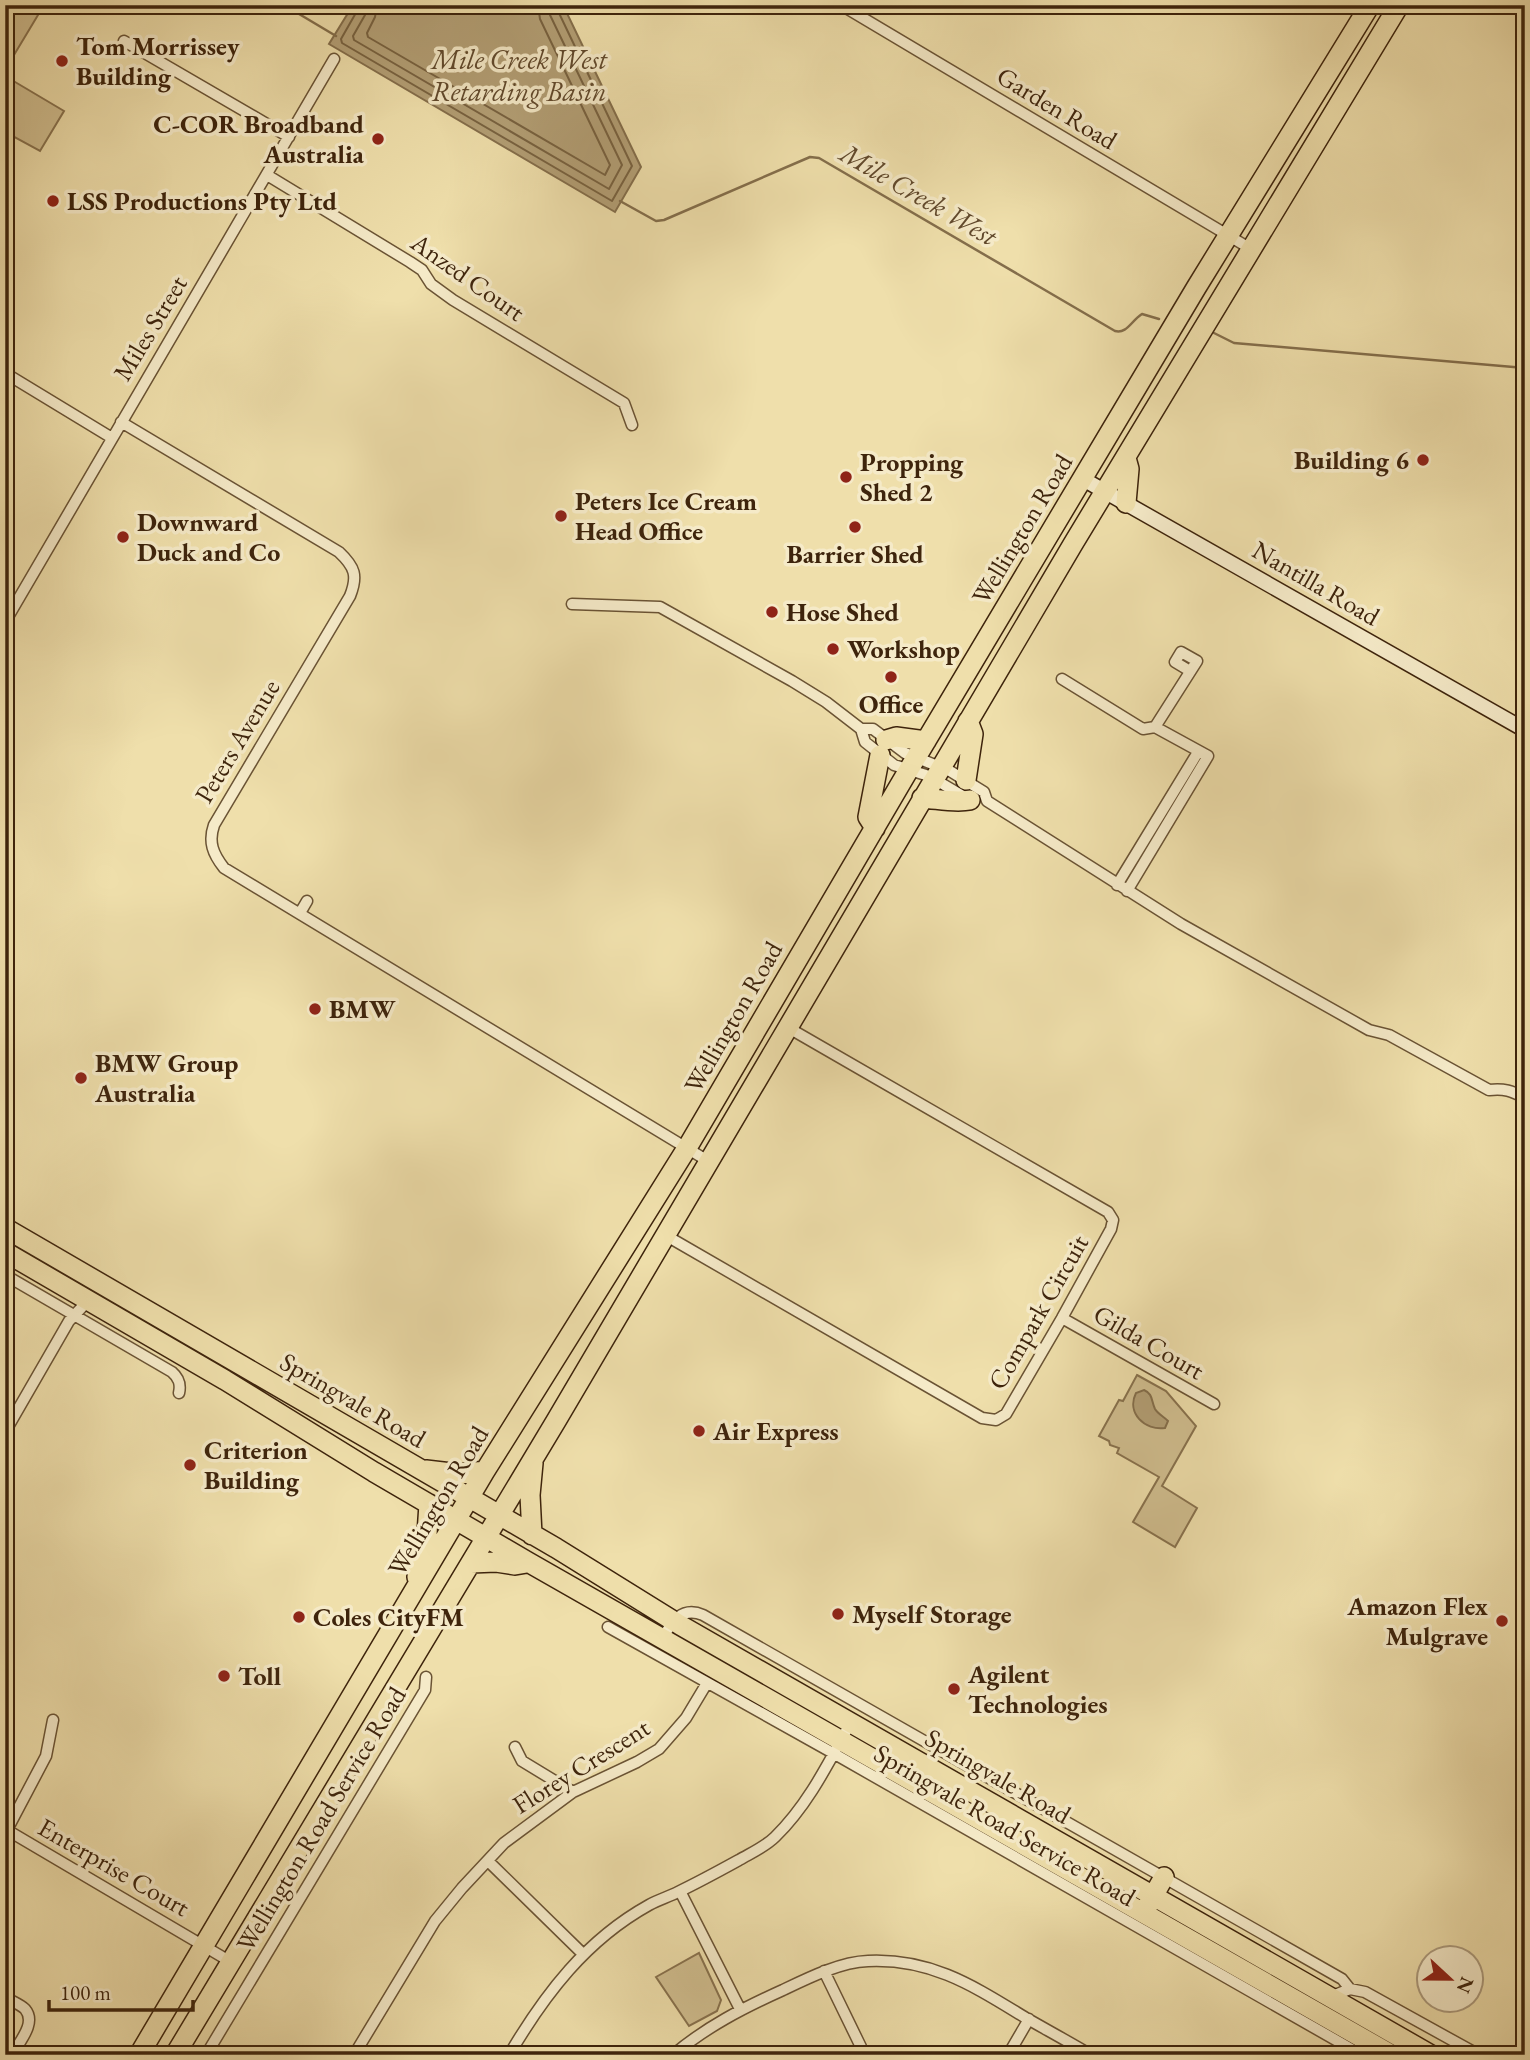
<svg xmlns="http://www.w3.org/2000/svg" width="1530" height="2060" viewBox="0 0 1530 2060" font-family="'EB Garamond',serif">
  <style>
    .green { fill: #d1bf90; stroke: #88724e; stroke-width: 2 }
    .water { fill: #b39f75; stroke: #846e4b; stroke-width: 2 }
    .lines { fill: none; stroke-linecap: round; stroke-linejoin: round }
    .shore { stroke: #786240; stroke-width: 2 }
    .stream { stroke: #846e4b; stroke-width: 2.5 }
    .street-casing { stroke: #6a5334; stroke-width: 13 }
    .secondary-casing { stroke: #3e240c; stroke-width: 17 }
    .highway-casing { stroke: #3e240c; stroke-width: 22 }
    .street { stroke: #f5eac8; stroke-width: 10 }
    .secondary { stroke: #f5eac8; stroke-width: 14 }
    .highway { stroke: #efdfab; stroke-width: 19 }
    .poi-dot { fill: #8f2418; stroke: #f5eac8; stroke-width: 2.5 }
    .labels { text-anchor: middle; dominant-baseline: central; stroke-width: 7; stroke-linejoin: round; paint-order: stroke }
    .poi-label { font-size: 26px; font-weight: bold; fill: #3e240c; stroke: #f5eac8; text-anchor: start }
    .street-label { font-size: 26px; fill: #3e240c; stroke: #f5eac8 }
    .water-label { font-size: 28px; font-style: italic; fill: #61492c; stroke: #f5eac8 }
  </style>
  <rect width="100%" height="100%" fill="#efdfab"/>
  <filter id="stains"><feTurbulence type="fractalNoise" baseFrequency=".00286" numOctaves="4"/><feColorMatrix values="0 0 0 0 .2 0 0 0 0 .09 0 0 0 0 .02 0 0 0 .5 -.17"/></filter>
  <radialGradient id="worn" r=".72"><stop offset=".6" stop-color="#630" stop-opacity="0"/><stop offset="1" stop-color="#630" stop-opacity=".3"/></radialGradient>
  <path class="green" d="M 12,5 L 44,5 L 5,70 L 5,16 Z
    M 5,76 L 64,111 L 40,151 L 5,132 Z
    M 1137,1375 L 1166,1391 L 1196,1426 L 1162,1486 L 1197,1508 L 1175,1547 L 1133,1522 L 1159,1477 L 1117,1453 L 1119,1448 L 1110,1445 L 1109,1441 L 1099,1436 L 1119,1400 L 1123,1401 Z
    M 699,1953 L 721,2000 L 717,2011 L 689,2026 L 656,1977 Z"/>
  <path class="water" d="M 353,5 L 563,5 L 641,167 L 615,212 L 329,44 Z
    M 1144,1390 C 1153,1394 1151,1400 1155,1409 C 1158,1414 1164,1417 1168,1421 L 1165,1428 C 1145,1431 1126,1413 1136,1393 Z"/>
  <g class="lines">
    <path class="shore" d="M 358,5 L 357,11 L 341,39 L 342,43 L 612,201 L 632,166 L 558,11 L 557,5
      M 367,5 L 365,15 L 353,36 L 354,40 L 609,189 L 622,165 L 550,15 L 548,5
      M 377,5 L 375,17 L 367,33 L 368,37 L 605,175 L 610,165 L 540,19 L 538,5"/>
    <path class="stream" d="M 284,5 L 336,36
      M 620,201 L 656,221 L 664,220 L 810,157 L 819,158 L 1115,331 C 1127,334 1131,321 1142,314 L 1159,319
      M 1214,333 L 1234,343 L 1525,368"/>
    <g class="street-casing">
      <path id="street" d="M 841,5 L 1251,249
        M 1514,5 L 1525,12
        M 124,41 L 289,137
        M 267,175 L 410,262 L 422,270 L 431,284 L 453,300 L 624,403 L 632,425
        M 5,373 L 112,438
        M 121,422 L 339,552 C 355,567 358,576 350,596 L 214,825 C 208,842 213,854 224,868 L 708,1161
        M 572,604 L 660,607 L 792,681 L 826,702 L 861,729 L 865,742 L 894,765 L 929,776 L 968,799
        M 5,622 L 334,59
        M 1062,679 L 1143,729 L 1155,727 L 1208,756 L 1127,891
        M 1155,727 L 1197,661 L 1181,652 L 1175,662 L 1190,671
        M 861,729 L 873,729 L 905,753 L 950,771 L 984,792 L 987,801 L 1181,924 L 1369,1030 L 1389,1035 L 1489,1090 C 1504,1088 1512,1091 1525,1098
        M 1117,885 L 1198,752
        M 300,913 L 307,901
        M 665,1235 L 982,1418 L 996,1420 L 1006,1414 L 1062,1318 L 1111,1229 L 1113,1220 L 1108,1212 L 787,1027
        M 5,1275 L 172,1372 C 179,1378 181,1384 179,1393
        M 1062,1318 L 1214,1404
        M 5,1432 L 69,1321 L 83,1306 L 88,1298
        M 608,1627 L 833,1753 L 1362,2055
        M 663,1638 C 671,1622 682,1606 703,1615 L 1342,1979 L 1350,1989
        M 53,1720 L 46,1756 L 7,1830 L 231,1962
        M 515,1747 L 522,1761 L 573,1792
        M 488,1861 L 583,1954
        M 680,1891 L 740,2009
        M 824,1971 L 861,2047 L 861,2055
        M 5,1997 C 11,2001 20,2004 25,2009 C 37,2023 19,2042 12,2055
        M 1330,1997 L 1350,1989 L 1365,1992 L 1479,2055
        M 206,2055 L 425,1690 L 426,1677
        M 354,2055 L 435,1921 L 462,1888 L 504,1843 L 573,1792 L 637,1762 L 659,1749 L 686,1718 L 707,1683
        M 509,2055 C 545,1994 586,1940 649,1905 C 658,1900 668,1897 678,1892 C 699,1882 719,1871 739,1860 C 751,1853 765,1847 775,1837 C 808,1805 829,1762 851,1722
        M 673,2055 C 706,2027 743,2008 783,1990 C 808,1978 840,1962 868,1961 C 932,1958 975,1987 1026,2018 C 1047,2030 1069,2042 1091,2055
        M 1008,2055 L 1029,2019"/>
    </g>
    <g class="secondary-casing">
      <path id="secondary" d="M 1083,479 L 1525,730"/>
    </g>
    <g class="highway-casing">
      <path id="highway" d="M 1126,503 L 1129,469 L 1126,458
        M 886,740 L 896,737 L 926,741
        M 966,780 L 973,734 L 968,721
        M 922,798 C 938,799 955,803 970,800
        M 875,828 L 868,817 L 880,755
        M 5,1228 L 556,1548 L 680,1625 L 1431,2055
        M 5,1252 L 225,1380 L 374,1472 L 528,1562 L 1392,2055
        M 426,1470 L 460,1474 L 485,1471
        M 532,1535 L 530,1495 L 533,1463
        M 471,1563 L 496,1562 L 515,1565 L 527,1563
        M 417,1577 L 427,1534 L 429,1504
        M 1147,1907 L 1164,1877
        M 139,2055 L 485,1471 L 687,1148 L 908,771 L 1196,288 L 1370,5
        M 175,2055 L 556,1421 L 1073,544 L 1399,5"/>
    </g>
    <use href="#street" class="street"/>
    <use href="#secondary" class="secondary"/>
    <use href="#highway" class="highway"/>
  </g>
  <g class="poi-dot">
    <circle cx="62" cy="61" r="7"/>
    <circle cx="378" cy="139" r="7"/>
    <circle cx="53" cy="201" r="7"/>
    <circle cx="1423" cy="460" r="7"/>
    <circle cx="846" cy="477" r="7"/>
    <circle cx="561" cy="516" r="7"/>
    <circle cx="855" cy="527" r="7"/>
    <circle cx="123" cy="537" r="7"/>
    <circle cx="772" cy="612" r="7"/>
    <circle cx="833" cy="649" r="7"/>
    <circle cx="891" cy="677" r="7"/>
    <circle cx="315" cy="1009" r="7"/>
    <circle cx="81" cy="1078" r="7"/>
    <circle cx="699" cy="1431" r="7"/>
    <circle cx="190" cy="1465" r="7"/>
    <circle cx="838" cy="1614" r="7"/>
    <circle cx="299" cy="1617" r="7"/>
    <circle cx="1502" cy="1621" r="7"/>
    <circle cx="224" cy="1676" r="7"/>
    <circle cx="954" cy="1689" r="7"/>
  </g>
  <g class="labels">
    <g class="poi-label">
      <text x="76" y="46">Tom Morrissey<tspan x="76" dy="30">Building</tspan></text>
      <text x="364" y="124" text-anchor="end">C-COR Broadband<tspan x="364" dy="30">Australia</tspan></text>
      <text x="67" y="201">LSS Productions Pty Ltd</text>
      <text x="1409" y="460" text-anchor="end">Building 6</text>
      <text x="860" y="462">Propping<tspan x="860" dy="30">Shed 2</tspan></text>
      <text x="575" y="501">Peters Ice Cream<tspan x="575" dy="30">Head Office</tspan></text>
      <text x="137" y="522">Downward<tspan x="137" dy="30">Duck and Co</tspan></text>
      <text x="855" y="554" text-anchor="middle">Barrier Shed</text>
      <text x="786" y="612">Hose Shed</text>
      <text x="847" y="649">Workshop</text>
      <text x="891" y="704" text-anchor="middle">Office</text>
      <text x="329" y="1009">BMW</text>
      <text x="95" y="1063">BMW Group<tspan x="95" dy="30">Australia</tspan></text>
      <text x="713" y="1431">Air Express</text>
      <text x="204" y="1450">Criterion<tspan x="204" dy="30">Building</tspan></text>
      <text x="1488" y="1606" text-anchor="end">Amazon Flex<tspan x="1488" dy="30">Mulgrave</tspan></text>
      <text x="852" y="1614">Myself Storage</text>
      <text x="313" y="1617">Coles CityFM</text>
      <text x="968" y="1674">Agilent<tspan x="968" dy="30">Technologies</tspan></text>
      <text x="238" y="1676">Toll</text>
    </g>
    <g class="street-label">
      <text transform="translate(1057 108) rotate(31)">Garden Road</text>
      <text transform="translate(468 277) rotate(35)">Anzed Court</text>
      <text transform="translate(150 328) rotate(-59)">Miles Street</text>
      <text transform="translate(1022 529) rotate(-59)">Wellington Road</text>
      <text transform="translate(1316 583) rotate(30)">Nantilla Road</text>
      <text transform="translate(237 741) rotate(-59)">Peters Avenue</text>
      <text transform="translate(733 1017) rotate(-60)">Wellington Road</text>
      <text transform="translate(1038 1312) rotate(-60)">Compark Circuit</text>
      <text transform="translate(1149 1342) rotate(30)">Gilda Court</text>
      <text transform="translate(353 1400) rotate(30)">Springvale Road</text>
      <text transform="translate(438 1501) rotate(-59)">Wellington Road</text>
      <text transform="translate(581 1766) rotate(-32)">Florey Crescent</text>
      <text transform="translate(998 1776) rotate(30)">Springvale Road</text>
      <text transform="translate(321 1819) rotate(-59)">Wellington Road Service Road</text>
      <text transform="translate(1005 1825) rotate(30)">Springvale Road Service Road</text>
      <text transform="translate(114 1867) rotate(30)">Enterprise Court</text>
    </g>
    <g class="water-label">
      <text x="519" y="59">Mile Creek West<tspan x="519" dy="32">Retarding Basin</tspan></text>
      <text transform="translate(919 194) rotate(30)">Mile Creek West</text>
    </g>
  </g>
  <rect width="1530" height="2060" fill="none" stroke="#efdfab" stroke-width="28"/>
  <rect x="7" y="7" width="1516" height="2046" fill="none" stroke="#3e240c" stroke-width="3.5"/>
  <rect x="14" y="14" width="1502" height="2032" fill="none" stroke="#3e240c" stroke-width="2"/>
  <g transform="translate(1450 1979) rotate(112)"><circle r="33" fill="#f5eac8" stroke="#ac9b7d" stroke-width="2"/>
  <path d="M0-5L12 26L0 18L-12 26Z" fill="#8f2418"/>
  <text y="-10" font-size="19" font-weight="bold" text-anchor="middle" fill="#3e240c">N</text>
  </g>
  <path d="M49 2000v10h144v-10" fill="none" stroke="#3e240c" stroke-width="3.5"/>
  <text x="60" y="2000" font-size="21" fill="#3e240c" stroke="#f5eac8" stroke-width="5" paint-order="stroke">100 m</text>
  <rect width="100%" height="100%" filter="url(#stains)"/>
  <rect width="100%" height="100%" fill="url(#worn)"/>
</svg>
